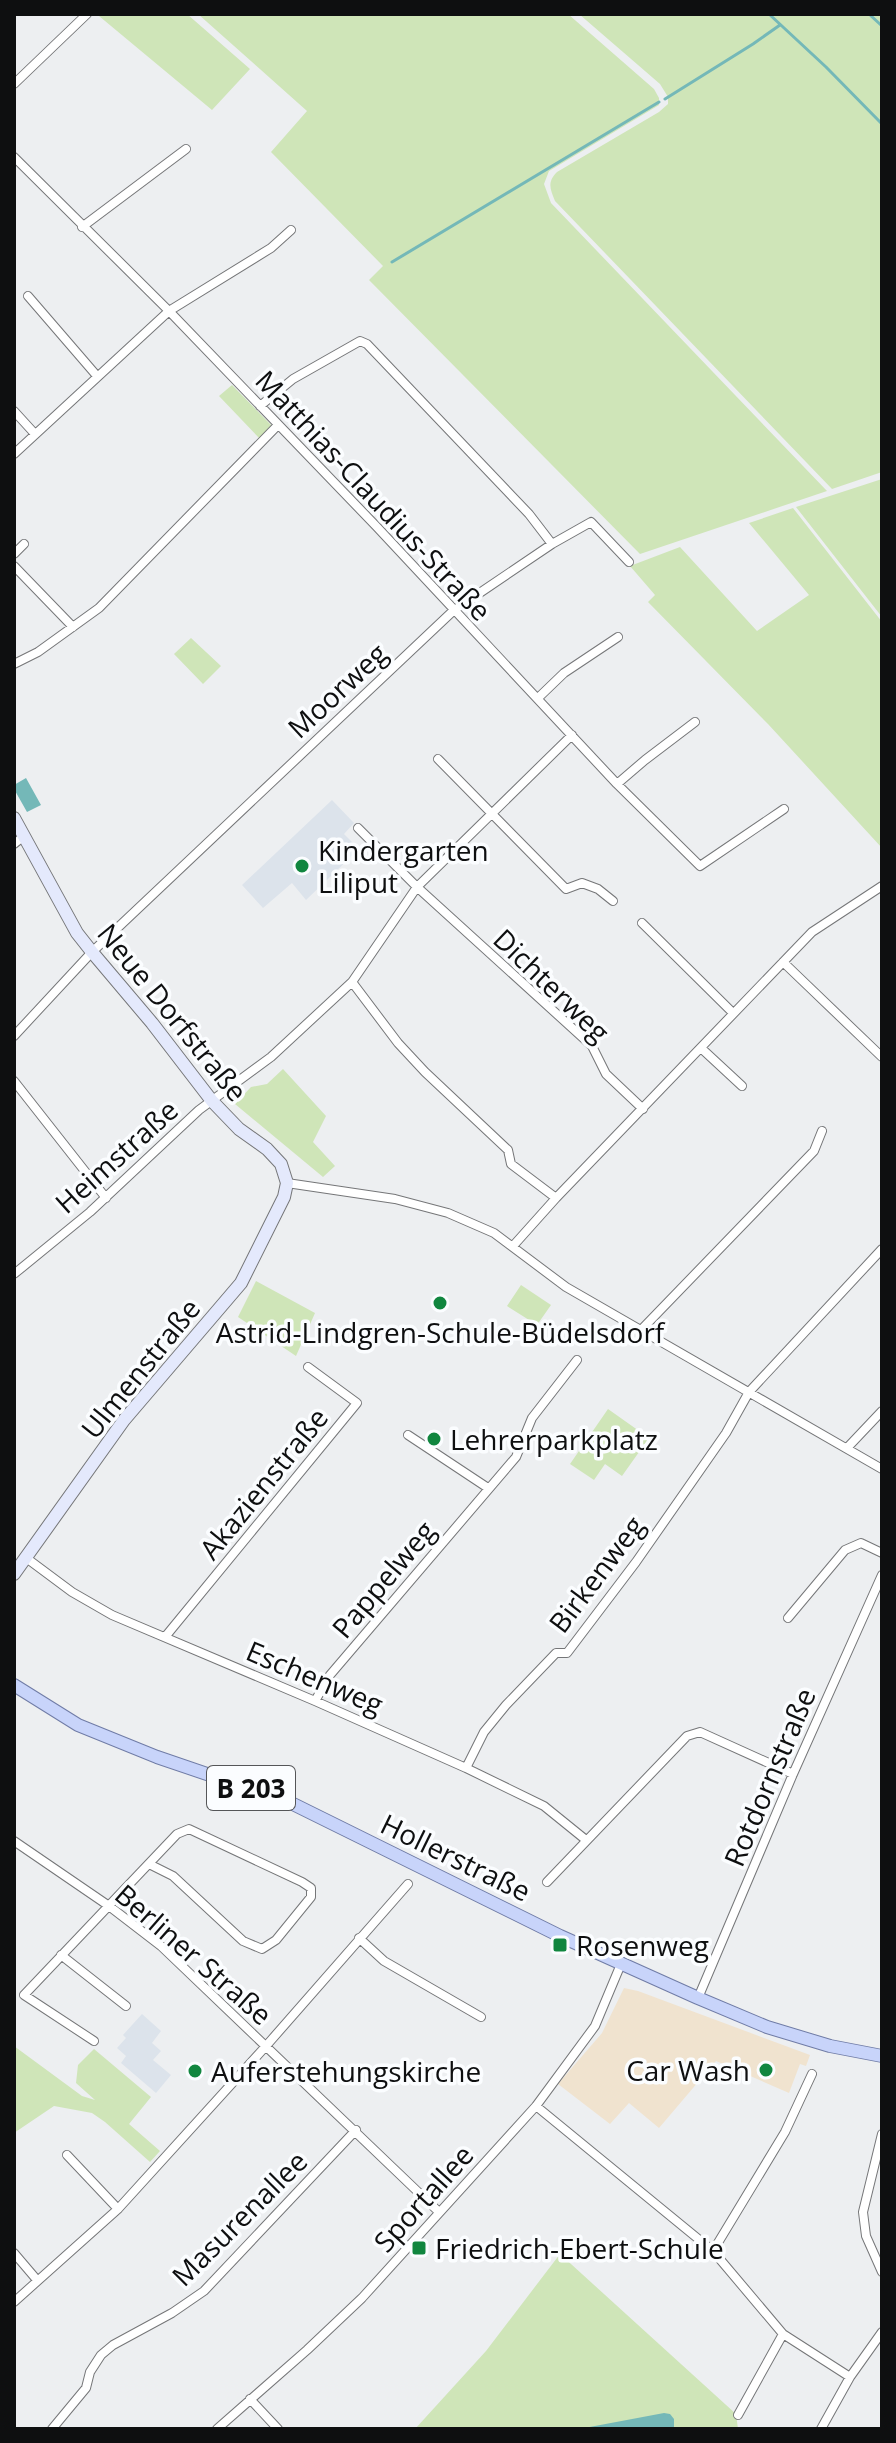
<svg xmlns="http://www.w3.org/2000/svg" width="896" height="2443" viewBox="0 0 896 2443" font-family="'Open Sans',sans-serif">
  <style>
    .commercial { fill: #f0e3cf }
    .built { fill: #dce3eb }
    .green { fill: #cfe5b8 }
    .water { fill: #74b8b8 }
    .lines { fill: none; stroke-linecap: round; stroke-linejoin: round }
    .stream { stroke: #74b8b8; stroke-width: 3 }
    .street-casing { stroke: #757678; stroke-width: 10 }
    .secondary-casing { stroke: #757678; stroke-width: 14 }
    .primary-casing { stroke: #707ca6; stroke-width: 14 }
    .street { stroke: #fff; stroke-width: 8 }
    .secondary { stroke: #e4e9fc; stroke-width: 12 }
    .primary { stroke: #c8d4fa; stroke-width: 12 }
    .poi-dot { fill: #11863f; stroke: #fbfdff; stroke-width: 3 }
    .labels { text-anchor: middle; dominant-baseline: central; stroke-width: 7; stroke-linejoin: round; paint-order: stroke }
    .shield { fill: #fbfdff; stroke: #555658; stroke-width: 2 }
    .shield-label { font-size: 26px; font-weight: bold; fill: #0e0f10 }
    .street-label { font-size: 28px; fill: #0e0f10; stroke: #fbfdff }
    .poi-label { font-size: 28px; fill: #0e0f10; stroke: #fbfdff; text-anchor: start }
  </style>
  <rect width="100%" height="100%" fill="#edeff1"/>
  <path class="commercial" d="M 624,1988 L 638,1991 L 810,2055 L 806,2066 L 800,2064 L 789,2093 L 716,2061 L 659,2128 L 629,2103 L 610,2124 L 558,2084 L 602,2033 Z"/>
  <path class="built" d="M 332,800 L 354,823 L 344,834 L 359,849 L 306,900 L 292,883 L 263,908 L 242,885 Z
    M 142,2014 L 161,2031 L 152,2043 L 161,2051 L 153,2060 L 171,2075 L 156,2093 L 121,2063 L 126,2056 L 117,2048 L 126,2038 L 123,2035 Z"/>
  <path class="green" d="M 101,14 L 187,14 L 250,69 L 212,110 L 99,16 Z
    M 198,14 L 568,14 L 654,89 L 659,98 L 659,105 L 549,171 L 544,184 L 551,203 L 827,491 L 640,554 L 369,280 L 383,266 L 271,152 L 307,111 Z
    M 579,14 L 882,14 L 882,472 L 832,489 L 555,201 C 550,189 547,182 557,172 L 659,112 L 668,104 L 668,97 L 660,84 Z
    M 232,385 L 272,426 L 260,439 L 219,396 Z
    M 882,479 L 882,617 L 796,507 Z
    M 793,508 L 882,622 L 882,848 L 768,724 L 648,602 L 655,595 L 630,566 L 680,547 L 757,631 L 809,595 L 749,523 Z
    M 191,638 L 221,666 L 203,684 L 174,654 Z
    M 283,1069 L 326,1116 L 313,1142 L 335,1166 L 323,1177 L 235,1104 L 251,1087 L 267,1084 Z
    M 256,1281 L 315,1313 L 296,1356 L 238,1317 Z
    M 521,1285 L 551,1305 L 537,1325 L 507,1306 Z
    M 608,1409 L 649,1438 L 622,1476 L 605,1464 L 594,1480 L 570,1464 Z
    M 14,2046 L 82,2096 L 95,2100 L 76,2083 L 78,2065 L 94,2049 L 151,2097 L 129,2124 L 160,2151 L 150,2162 L 105,2122 L 92,2113 L 54,2106 L 14,2133 Z
    M 560,2254 L 736,2414 L 738,2429 L 415,2429 L 486,2351 Z"/>
  <path class="water" d="M 26,778 L 41,805 L 27,812 L 14,789 L 14,785 Z
    M 664,2413 L 670,2414 L 674,2419 L 674,2429 L 579,2429 Z"/>
  <g class="lines">
    <path class="stream" d="M 769,14 L 826,67 L 882,124
      M 869,14 L 882,26
      M 665,99 L 753,44 L 780,25
      M 392,262 L 659,102"/>
    <g class="street-casing">
      <path id="street" d="M 14,84 L 87,14
        M 14,157 L 169,311 L 376,526 L 617,784 L 700,866 L 784,809
        M 82,227 L 186,149
        M 28,296 L 97,376
        M 260,406 L 293,379 L 360,341 L 367,344 L 529,514 L 552,544
        M 14,411 L 35,434
        M 14,454 L 169,311 L 271,248 L 291,230
        M 14,554 L 24,544
        M 14,566 L 73,627
        M 14,664 L 38,652 L 99,608 L 278,425
        M 538,698 L 564,673 L 618,637
        M 438,759 L 566,889 L 582,883 L 598,889 L 613,901
        M 617,784 L 645,760 L 695,722
        M 358,828 L 417,887 L 592,1046 L 606,1074 L 643,1109
        M 14,844 L 24,836
        M 642,923 L 733,1013
        M 783,962 L 882,1057
        M 352,982 L 398,1043 L 425,1072 L 508,1150 L 511,1164 L 556,1198
        M 14,1036 L 92,952 L 453,611 L 552,544 L 591,522 L 629,562
        M 701,1048 L 742,1086
        M 14,1081 L 106,1198
        M 287,1183 L 395,1199 L 448,1213 L 494,1233 L 566,1287 L 882,1469
        M 513,1246 L 556,1198 L 812,932 L 882,886
        M 14,1274 L 90,1212 L 199,1110 L 271,1057 L 352,982 L 417,887 L 572,735
        M 641,1330 L 814,1151 L 822,1131
        M 408,1435 L 488,1488
        M 847,1448 L 882,1411
        M 25,1557 L 72,1592 L 112,1615 L 315,1701 L 466,1768 L 544,1806 L 586,1840
        M 788,1618 L 845,1550 L 861,1543 L 882,1553
        M 165,1637 L 357,1403 L 308,1367
        M 315,1701 L 330,1675 L 516,1457 L 532,1418 L 577,1360
        M 466,1768 L 484,1732 L 506,1705 L 556,1653 L 567,1653 L 636,1562 L 726,1433 L 749,1392 L 882,1249
        M 14,1841 L 109,1906 L 161,1946 L 439,2212
        M 547,1882 L 687,1736 L 700,1732 L 793,1774
        M 359,1938 L 384,1961 L 481,2017
        M 61,1955 L 126,2006
        M 698,1998 L 793,1774 L 882,1575
        M 94,2041 L 24,1995 L 177,1834 L 189,1829 L 302,1882 L 311,1888 L 311,1897 L 276,1940 L 262,1949 L 243,1941 L 173,1876 L 149,1864
        M 536,2106 L 713,2251 L 783,2334 L 850,2377
        M 882,2134 L 863,2212 L 866,2236 L 882,2272
        M 67,2155 L 118,2209
        M 713,2251 L 785,2132 L 812,2074
        M 14,2253 L 37,2280
        M 14,2302 L 118,2209 L 266,2046 L 408,1884
        M 250,2399 L 278,2429
        M 738,2415 L 783,2334
        M 52,2429 L 86,2388 L 90,2372 L 101,2355 L 113,2345 L 172,2313 L 204,2291 L 356,2130
        M 217,2429 L 307,2350 L 362,2298 L 536,2106 L 595,2026 L 621,1964
        M 821,2429 L 850,2377 L 882,2332"/>
    </g>
    <g class="secondary-casing">
      <path id="secondary" d="M 14,818 L 77,933 L 92,952 L 152,1023 L 212,1101 L 239,1129 L 267,1149 L 281,1164 L 287,1183 L 284,1197 L 241,1283 L 124,1420 L 14,1574"/>
    </g>
    <g class="primary-casing">
      <path id="primary" d="M 14,1685 L 78,1725 L 157,1757 L 289,1802 L 560,1936 L 698,1998 L 767,2027 L 830,2046 L 882,2056"/>
    </g>
    <use href="#street" class="street"/>
    <use href="#secondary" class="secondary"/>
    <use href="#primary" class="primary"/>
  </g>
  <g class="poi-dot">
    <circle cx="302" cy="866" r="8"/>
    <circle cx="440" cy="1303" r="8"/>
    <circle cx="434" cy="1439" r="8"/>
    <rect x="552" y="1937" width="16" height="16" rx="4"/>
    <circle cx="766" cy="2070" r="8"/>
    <circle cx="195" cy="2071" r="8"/>
    <rect x="411" y="2240" width="16" height="16" rx="4"/>
  </g>
  <g class="labels">
    <rect class="shield" x="207" y="1766" width="88" height="44" rx="6"/>
    <g class="shield-label">
      <text x="251" y="1788">B 203</text>
    </g>
    <g class="street-label">
      <text transform="translate(374 495) rotate(47)">Matthias-Claudius-Straße</text>
      <text transform="translate(337 690) rotate(-43)">Moorweg</text>
      <text transform="translate(552 985) rotate(44)">Dichterweg</text>
      <text transform="translate(173 1012) rotate(51)">Neue Dorfstraße</text>
      <text transform="translate(116 1156) rotate(-42)">Heimstraße</text>
      <text transform="translate(140 1368) rotate(-51)">Ulmenstraße</text>
      <text transform="translate(263 1483) rotate(-51)">Akazienstraße</text>
      <text transform="translate(596 1574) rotate(-53)">Birkenweg</text>
      <text transform="translate(383 1579) rotate(-50)">Pappelweg</text>
      <text transform="translate(315 1677) rotate(23)">Eschenweg</text>
      <text transform="translate(769 1777) rotate(-67)">Rotdornstraße</text>
      <text transform="translate(456 1857) rotate(26)">Hollerstraße</text>
      <text transform="translate(194 1954) rotate(41)">Berliner Straße</text>
      <text transform="translate(423 2198) rotate(-48)">Sportallee</text>
      <text transform="translate(239 2218) rotate(-45)">Masurenallee</text>
    </g>
    <g class="poi-label">
      <text x="318" y="850">Kindergarten<tspan x="318" dy="32">Liliput</tspan></text>
      <text x="440" y="1332" text-anchor="middle">Astrid-Lindgren-Schule-Büdelsdorf</text>
      <text x="450" y="1439">Lehrerparkplatz</text>
      <text x="576" y="1945">Rosenweg</text>
      <text x="750" y="2070" text-anchor="end">Car Wash</text>
      <text x="211" y="2071">Auferstehungskirche</text>
      <text x="435" y="2248">Friedrich-Ebert-Schule</text>
    </g>
  </g>
  <rect width="896" height="2443" fill="none" stroke="#0e0f10" stroke-width="32"/>
</svg>
